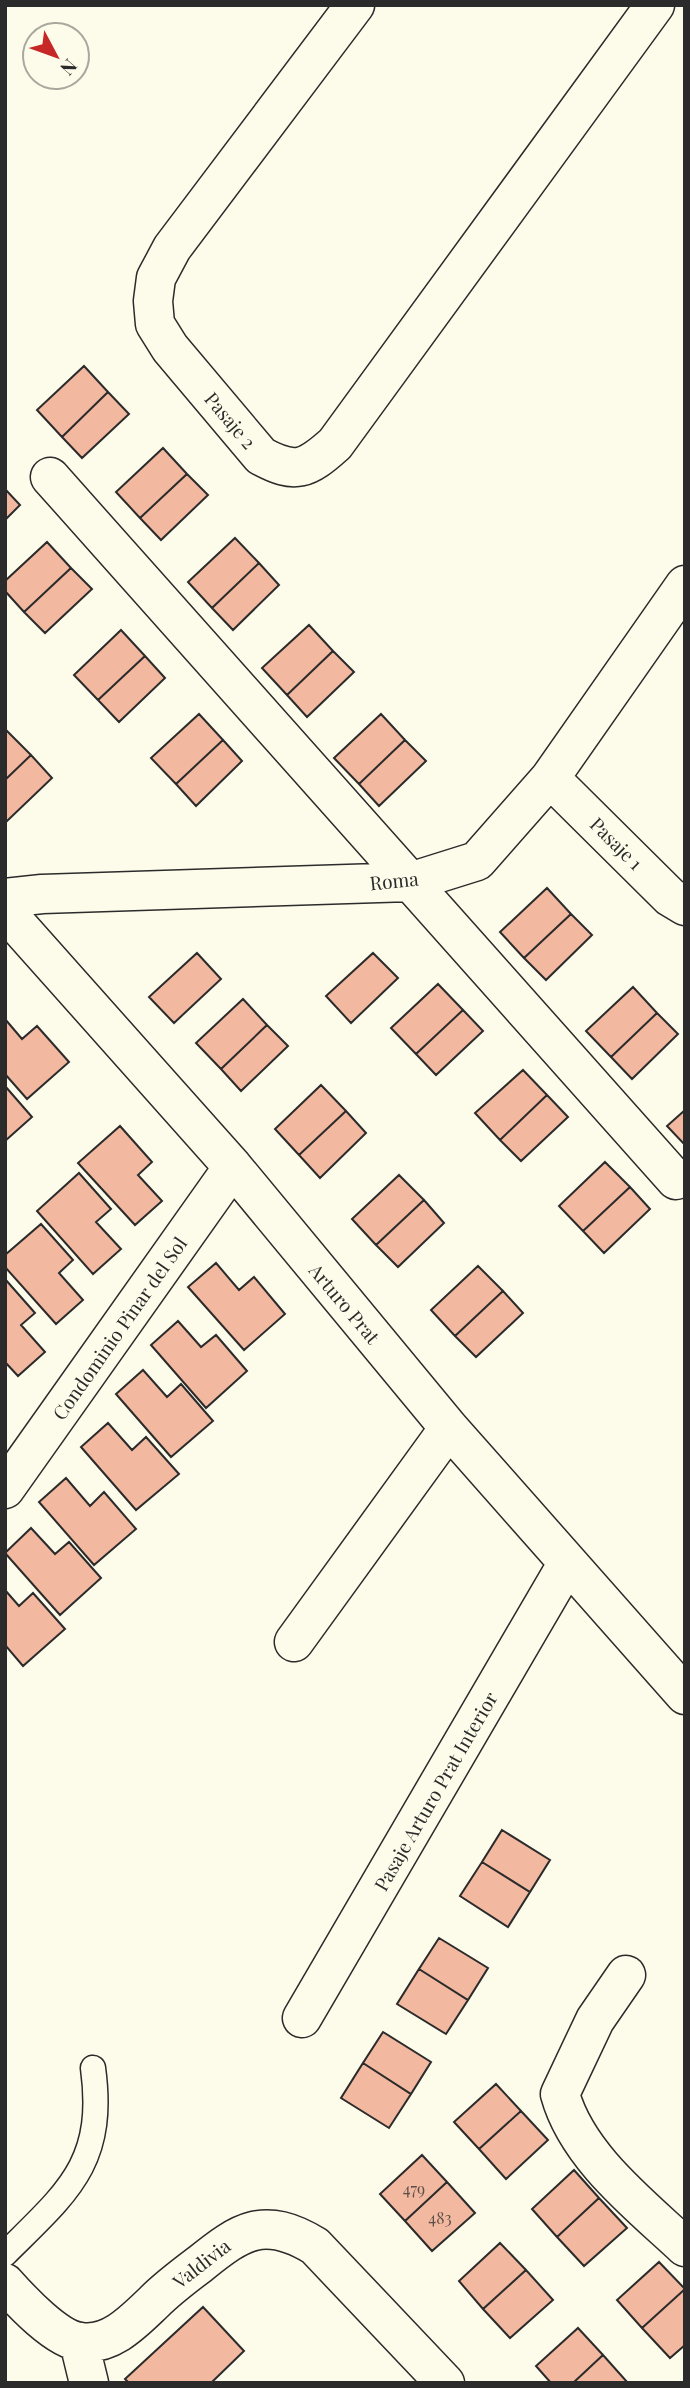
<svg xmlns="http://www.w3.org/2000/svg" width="690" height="2388" viewBox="0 0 690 2388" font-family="'Playfair Display',serif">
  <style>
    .building { fill: #f2b8a0; stroke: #2b2b2b; stroke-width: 2 }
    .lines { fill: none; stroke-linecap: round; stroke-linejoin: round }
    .lane-casing { stroke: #2b2b2b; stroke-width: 27 }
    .street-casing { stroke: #2b2b2b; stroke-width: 41 }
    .lane { stroke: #fdfbea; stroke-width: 24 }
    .street { stroke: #fdfbea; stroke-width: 38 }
    .labels { text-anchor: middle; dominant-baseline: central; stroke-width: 5; stroke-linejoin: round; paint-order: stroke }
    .number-label { font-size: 16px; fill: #5d4e48 }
    .street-label { font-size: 19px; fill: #2b2b2b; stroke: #fdfbea }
  </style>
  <rect width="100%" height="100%" fill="#fdfbea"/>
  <path class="building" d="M 84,366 L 108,392 L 62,437 L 37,410 Z
    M 108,392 L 129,414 L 82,458 L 62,437 Z
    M 163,448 L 187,474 L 140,518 L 116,492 Z
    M 187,474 L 208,495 L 161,540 L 140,518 Z
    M 5,489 L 20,505 L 5,520 Z
    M 235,538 L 259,563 L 212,608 L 188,582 Z
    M 47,542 L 71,568 L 24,612 L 5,591 L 5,581 Z
    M 259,563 L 279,585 L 233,630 L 212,608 Z
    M 71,568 L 92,589 L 45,633 L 24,612 Z
    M 309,625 L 333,651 L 287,695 L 262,668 Z
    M 121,630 L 145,656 L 98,700 L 74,675 Z
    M 333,651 L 354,672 L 307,717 L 287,695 Z
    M 145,656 L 165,678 L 119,722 L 98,700 Z
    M 199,714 L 223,740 L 176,784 L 151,758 Z
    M 381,714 L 405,740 L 359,784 L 334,758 Z
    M 6,730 L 31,755 L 5,780 L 5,731 Z
    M 223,740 L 242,761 L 196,806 L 176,784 Z
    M 405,740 L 426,761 L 379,806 L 359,784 Z
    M 31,755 L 52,778 L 6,822 L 5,780 Z
    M 547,888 L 571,914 L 524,958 L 500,932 Z
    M 571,914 L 592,935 L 546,980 L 524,958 Z
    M 197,953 L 221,979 L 174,1023 L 149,997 Z
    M 373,953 L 398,978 L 351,1023 L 326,996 Z
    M 438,984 L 463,1010 L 416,1054 L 391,1028 Z
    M 633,987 L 657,1013 L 611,1057 L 586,1031 Z
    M 243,999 L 267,1025 L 221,1069 L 196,1043 Z
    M 463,1010 L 483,1031 L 436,1075 L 416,1054 Z
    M 657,1013 L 678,1034 L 632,1079 L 611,1057 Z
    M 5,1019 L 22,1039 L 37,1026 L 69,1062 L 27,1099 L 5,1074 Z
    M 267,1025 L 288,1046 L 241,1091 L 221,1069 Z
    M 523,1070 L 547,1095 L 500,1140 L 475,1113 Z
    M 321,1085 L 346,1111 L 299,1155 L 275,1129 Z
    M 5,1086 L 32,1117 L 5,1141 Z
    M 547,1095 L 568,1117 L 521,1161 L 500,1140 Z
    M 685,1110 L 685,1145 L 667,1126 Z
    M 346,1111 L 366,1133 L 320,1178 L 299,1155 Z
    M 120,1126 L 152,1162 L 138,1175 L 162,1201 L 135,1225 L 78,1163 Z
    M 605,1162 L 630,1187 L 583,1231 L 559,1206 Z
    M 79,1173 L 111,1209 L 96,1222 L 121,1249 L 93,1274 L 37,1211 Z
    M 399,1175 L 424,1200 L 376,1245 L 352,1219 Z
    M 630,1187 L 650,1209 L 604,1253 L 583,1231 Z
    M 424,1200 L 444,1223 L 398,1267 L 376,1245 Z
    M 41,1224 L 73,1260 L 59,1273 L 83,1300 L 56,1324 L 5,1267 L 5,1255 Z
    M 216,1263 L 239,1290 L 254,1277 L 285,1314 L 244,1350 L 188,1287 Z
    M 478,1266 L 503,1291 L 455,1336 L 431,1310 Z
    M 5,1279 L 35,1313 L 21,1325 L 45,1352 L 18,1376 L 5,1362 Z
    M 503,1291 L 523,1313 L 476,1357 L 455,1336 Z
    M 178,1321 L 201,1347 L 216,1335 L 247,1371 L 206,1408 L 151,1345 Z
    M 143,1370 L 167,1397 L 181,1384 L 213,1421 L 171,1457 L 116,1394 Z
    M 108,1423 L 132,1450 L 146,1437 L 179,1474 L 136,1510 L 81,1447 Z
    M 66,1478 L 90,1506 L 104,1492 L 136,1529 L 94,1565 L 39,1502 Z
    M 31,1528 L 55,1554 L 69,1542 L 101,1578 L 60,1615 L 5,1553 Z
    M 5,1590 L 19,1606 L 33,1593 L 65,1629 L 23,1666 L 5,1645 Z
    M 502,1830 L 550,1860 L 530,1892 L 482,1862 Z
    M 482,1862 L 530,1892 L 508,1927 L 460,1896 Z
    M 439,1938 L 488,1968 L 468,2000 L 419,1969 Z
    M 419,1969 L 468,2000 L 446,2034 L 397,2004 Z
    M 383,2032 L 431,2062 L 411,2094 L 363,2063 Z
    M 363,2063 L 411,2094 L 389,2128 L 341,2098 Z
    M 496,2084 L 521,2111 L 479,2149 L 454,2122 Z
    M 521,2111 L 548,2140 L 506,2179 L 479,2149 Z
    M 422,2155 L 447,2182 L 405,2221 L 380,2194 Z
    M 574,2170 L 599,2198 L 557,2237 L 532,2209 Z
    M 447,2182 L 475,2213 L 432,2251 L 405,2221 Z
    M 599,2198 L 627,2228 L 584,2266 L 557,2237 Z
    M 500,2243 L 526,2270 L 483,2309 L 459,2281 Z
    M 659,2262 L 685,2289 L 642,2328 L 617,2300 Z
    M 526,2270 L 553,2300 L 510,2338 L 483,2309 Z
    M 685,2289 L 685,2345 L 670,2358 L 642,2328 Z
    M 203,2307 L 244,2351 L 211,2383 L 129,2383 L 125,2379 Z
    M 578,2328 L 603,2355 L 573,2383 L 551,2383 L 536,2366 Z
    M 603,2355 L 628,2383 L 573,2383 Z"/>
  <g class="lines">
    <g class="lane-casing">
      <path id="lane" d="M 5,2254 C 67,2192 106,2164 93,2068"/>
    </g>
    <g class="street-casing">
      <path id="street" d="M 355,5 L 172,248 L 156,278 L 153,301 L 155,324 L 170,348 L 261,456 C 296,475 307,469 335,444 L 655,5
        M 50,477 L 676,1180
        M 550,778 L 670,897 L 685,906
        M 5,898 L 42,894 L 410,882 L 477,861 L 550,778 L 685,585
        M 5,911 L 233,1167 L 449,1428 L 685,1695
        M 5,1489 L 233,1167
        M 294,1642 L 449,1428
        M 626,1975 L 595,2020 L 560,2094 C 577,2156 639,2204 685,2247
        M 302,2018 L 567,1564
        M 5,2283 C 21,2301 57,2340 81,2342 C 111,2346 134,2321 154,2302 C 168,2288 184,2276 200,2264 C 241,2231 264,2215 315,2246 L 445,2383
        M 79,2342 L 89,2383"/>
    </g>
    <use href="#lane" class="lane"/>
    <use href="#street" class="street"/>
  </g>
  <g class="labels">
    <g class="number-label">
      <text x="414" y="2188">479</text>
      <text x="440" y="2217">483</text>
    </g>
    <g class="street-label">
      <text transform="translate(231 420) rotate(50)">Pasaje 2</text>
      <text transform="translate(617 843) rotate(45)">Pasaje 1</text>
      <text transform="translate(394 880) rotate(-6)">Roma</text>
      <text transform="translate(345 1303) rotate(50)">Arturo Prat</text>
      <text transform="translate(119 1328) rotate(-55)">Condominio Pinar del Sol</text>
      <text transform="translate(435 1791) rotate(-60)">Pasaje Arturo Prat Interior</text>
      <text transform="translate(201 2263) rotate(-38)">Valdivia</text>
    </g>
  </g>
  <rect width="690" height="2388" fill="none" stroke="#2b2b2b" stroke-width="14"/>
  <g transform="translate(56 56) rotate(131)"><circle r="33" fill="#fdfbea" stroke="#a9a89e" stroke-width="2"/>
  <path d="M0-5L12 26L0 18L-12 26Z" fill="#c62828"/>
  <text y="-10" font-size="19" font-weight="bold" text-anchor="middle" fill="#2b2b2b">N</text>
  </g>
</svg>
